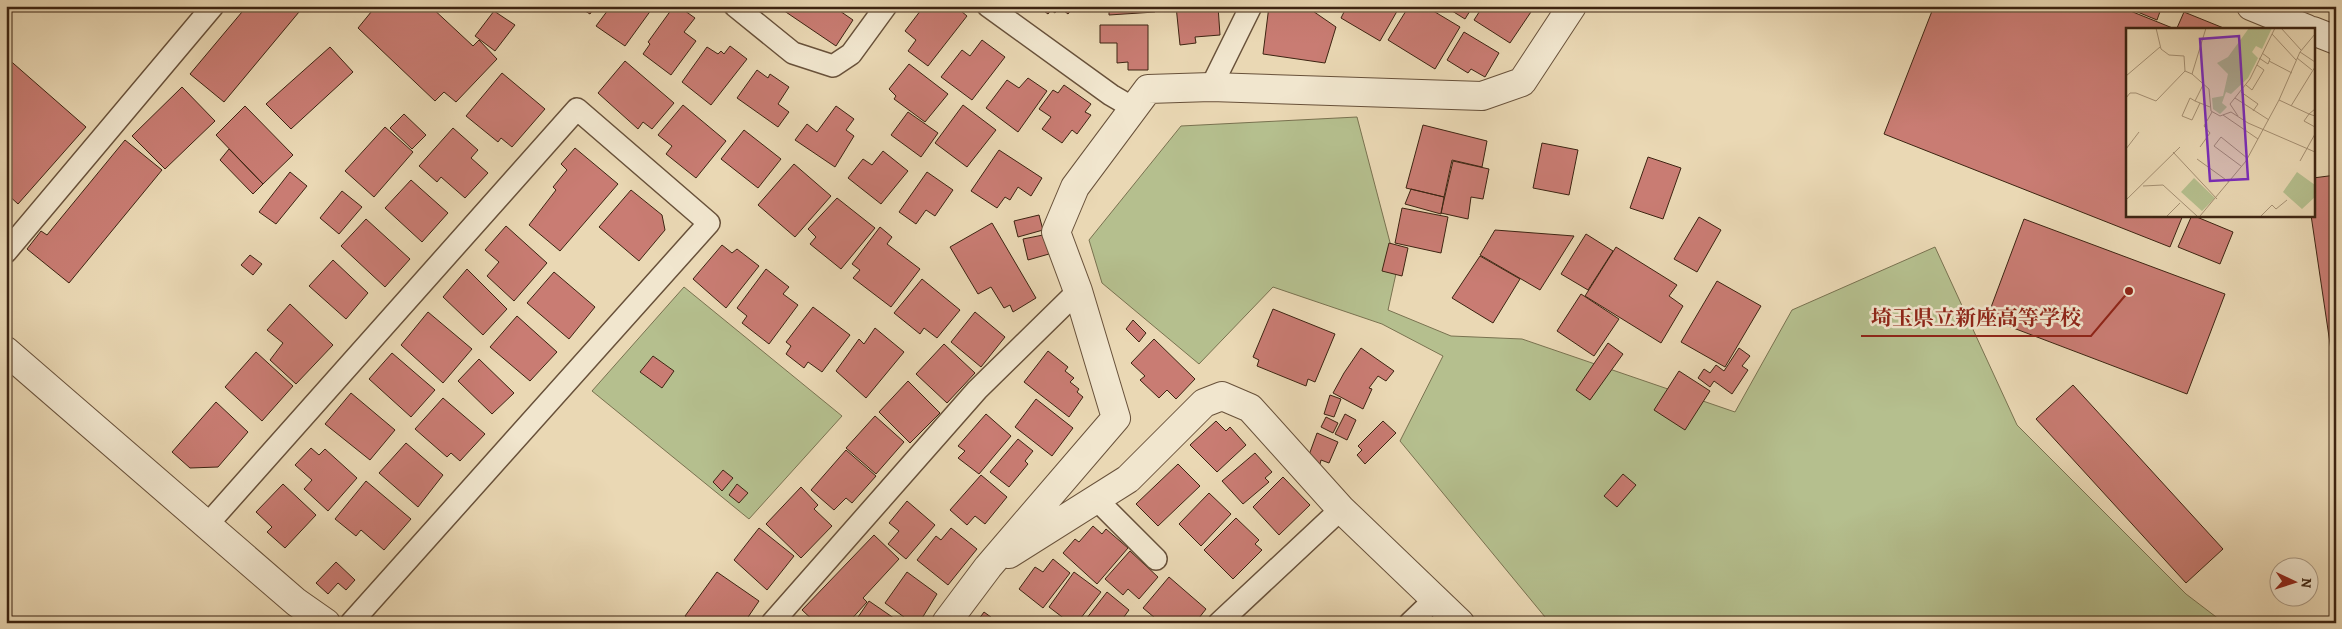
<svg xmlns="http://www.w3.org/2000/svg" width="2342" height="629" viewBox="0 0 2342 629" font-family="Alegreya,'Noto Serif JP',serif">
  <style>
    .green { fill: #b5bf8e; stroke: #797250 }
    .building { fill: #c97c73; stroke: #3d2412 }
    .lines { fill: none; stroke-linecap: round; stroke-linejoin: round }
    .service-casing { stroke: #68513a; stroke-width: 24 }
    .minor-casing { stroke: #68513a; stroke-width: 30 }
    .tertiary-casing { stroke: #68513a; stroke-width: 30 }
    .service { stroke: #f1e6ce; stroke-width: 21 }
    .minor { stroke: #f1e6ce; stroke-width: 28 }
    .tertiary { stroke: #f1e6ce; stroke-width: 28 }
    .inset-road { fill: none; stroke: #a59073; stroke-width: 1 }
    .view { fill: #7b2cbf; fill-opacity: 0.15; stroke: #7b2cbf; stroke-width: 2.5 }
    .inset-edge { fill: none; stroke: #3d2412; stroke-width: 2.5 }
    .leader { fill: none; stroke: #8f2418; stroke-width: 2 }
    .callout-dot { fill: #8f2418; stroke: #f1e6ce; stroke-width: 2 }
    .callout-label { font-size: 21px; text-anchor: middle; font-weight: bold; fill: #8f2418; stroke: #f1e6ce; stroke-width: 5; stroke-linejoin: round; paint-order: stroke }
  </style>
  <rect width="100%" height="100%" fill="#ead8b4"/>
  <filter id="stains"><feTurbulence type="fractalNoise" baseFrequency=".004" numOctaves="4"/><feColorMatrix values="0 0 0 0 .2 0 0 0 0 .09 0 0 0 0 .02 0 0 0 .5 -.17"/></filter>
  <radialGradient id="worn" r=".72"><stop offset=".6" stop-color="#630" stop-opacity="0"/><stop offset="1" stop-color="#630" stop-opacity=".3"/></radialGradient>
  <path class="green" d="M 1357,117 L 1397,269 L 1388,310 L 1451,336 L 1522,339 L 1735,412 L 1792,310 L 1935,247 L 2017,425 L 2186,594 L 2224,623 L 1550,623 L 1400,441 L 1443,356 L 1382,324 L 1273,287 L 1199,364 L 1102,283 L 1089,240 L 1181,126 Z
    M 684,287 L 842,416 L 749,519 L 592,391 Z"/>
  <path class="building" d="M 247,6 L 304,6 L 224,102 L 190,74 Z
    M 376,6 L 430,6 L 473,46 L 479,40 L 497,59 L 456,102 L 444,92 L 435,101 L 358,28 Z
    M 577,6 L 595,6 L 590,14 Z
    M 611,6 L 654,6 L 625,46 L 596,26 Z
    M 674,6 L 678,6 L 695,18 L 684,32 L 696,41 L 671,75 L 643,54 L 650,44 L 648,42 Z
    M 777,6 L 839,6 L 837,9 L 853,20 L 836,46 Z
    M 924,6 L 955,6 L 967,16 L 928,66 L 908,51 L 916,40 L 905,31 Z
    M 1037,6 L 1074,6 L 1068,14 L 1059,7 L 1055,13 L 1051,10 L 1048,14 Z
    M 1109,6 L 1155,6 L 1155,12 L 1109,15 Z
    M 1176,6 L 1218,6 L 1220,35 L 1195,37 L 1196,43 L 1180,45 Z
    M 1269,6 L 1307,7 L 1336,27 L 1325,63 L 1263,54 Z
    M 1347,6 L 1400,6 L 1380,41 L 1341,18 Z
    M 1409,6 L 1425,6 L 1460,27 L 1435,69 L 1388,40 Z
    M 1444,6 L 1473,6 L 1465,19 Z
    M 1483,6 L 1535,6 L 1510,43 L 1474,20 Z
    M 1934,6 L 2118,6 L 2175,29 L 2127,29 L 2127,215 L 2183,215 L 2170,247 L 1884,134 Z
    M 2123,6 L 2162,6 L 2157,20 Z
    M 494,11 L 515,25 L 495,51 L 475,36 Z
    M 2184,12 L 2226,29 L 2177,28 Z
    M 1100,25 L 1148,25 L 1148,70 L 1128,70 L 1128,62 L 1117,63 L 1117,43 L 1100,43 Z
    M 1464,32 L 1499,53 L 1485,77 L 1471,69 L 1468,73 L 1447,60 Z
    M 982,40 L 1005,57 L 972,100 L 941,77 L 962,50 L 970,56 Z
    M 730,46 L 747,59 L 711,105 L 682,82 L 707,47 L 718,54 L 721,51 L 724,54 Z
    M 330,47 L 353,72 L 291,129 L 266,104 Z
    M 6,57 L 86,127 L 18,204 L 6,193 Z
    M 625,61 L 674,103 L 652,129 L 643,122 L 638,129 L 598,93 Z
    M 909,64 L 948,94 L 925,122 L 894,99 L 896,96 L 889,89 Z
    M 757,70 L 768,78 L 770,74 L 789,87 L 778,104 L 789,112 L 778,127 L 737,98 Z
    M 502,73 L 545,109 L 512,147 L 501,138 L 498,142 L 466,116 Z
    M 1028,78 L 1047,91 L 1018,132 L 986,108 L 1007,80 L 1019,88 Z
    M 1064,85 L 1091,104 L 1085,112 L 1091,115 L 1077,134 L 1072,130 L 1062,143 L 1042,129 L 1051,117 L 1039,109 L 1053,90 L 1058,93 Z
    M 182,87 L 215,121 L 165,169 L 132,136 Z
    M 683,105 L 726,141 L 696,178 L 666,154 L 672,146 L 658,135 Z
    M 963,105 L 996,130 L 967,167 L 935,143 Z
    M 245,106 L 293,155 L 263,184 L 216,135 Z
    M 836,106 L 854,119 L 846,130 L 854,136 L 835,167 L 795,140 L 807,124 L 817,132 Z
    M 908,112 L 938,133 L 921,157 L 891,135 Z
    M 404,114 L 426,135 L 412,149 L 390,128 Z
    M 1423,125 L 1487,141 L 1482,167 L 1452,160 L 1444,197 L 1406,188 Z
    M 385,127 L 413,152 L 374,197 L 345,171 Z
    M 453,128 L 478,150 L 471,158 L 488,173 L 465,198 L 441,177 L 437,182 L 419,166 Z
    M 744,130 L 781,159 L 758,188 L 721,159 Z
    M 125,140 L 162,170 L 69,283 L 27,249 L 41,231 L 47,235 Z
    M 1542,143 L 1578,150 L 1569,195 L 1533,188 Z
    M 575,148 L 618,184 L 560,251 L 529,225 L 556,190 L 553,187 L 567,170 L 561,164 Z
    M 229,149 L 263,184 L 253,194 L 220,160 Z
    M 999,150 L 1042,178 L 1031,196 L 1018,187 L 1010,200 L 1005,197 L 997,208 L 971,191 Z
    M 883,151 L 908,171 L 881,204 L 848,178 L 863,159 L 872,165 Z
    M 1648,157 L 1681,168 L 1663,219 L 1630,208 Z
    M 1453,161 L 1489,169 L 1483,199 L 1471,197 L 1468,219 L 1441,213 Z
    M 794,164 L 831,196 L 795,237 L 758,205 Z
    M 290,172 L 307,186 L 276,224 L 259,212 Z
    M 927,172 L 953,190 L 935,216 L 926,210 L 916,224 L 899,212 Z
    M 2336,175 L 2336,384 L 2311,215 L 2313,215 L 2313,178 Z
    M 411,180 L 448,213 L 422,242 L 385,208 Z
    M 1411,189 L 1444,197 L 1441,214 L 1405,204 Z
    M 631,190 L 662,215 L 665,230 L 639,261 L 599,227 Z
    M 342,191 L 362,207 L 339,234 L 320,218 Z
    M 837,198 L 875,228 L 841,269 L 810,244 L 816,237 L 808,229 Z
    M 1402,208 L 1448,217 L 1441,253 L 1395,243 Z
    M 1039,215 L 1043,230 L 1018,237 L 1014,221 Z
    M 2192,215 L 2233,232 L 2220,264 L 2178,247 Z
    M 1699,217 L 1721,230 L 1697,272 L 1674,259 Z
    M 366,219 L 410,259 L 385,287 L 341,246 Z
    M 2024,219 L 2225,294 L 2187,394 L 1987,318 Z
    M 992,223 L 1036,298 L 1013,312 L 1010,305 L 1004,308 L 991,287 L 978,294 L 950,247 Z
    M 506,226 L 547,263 L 514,301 L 487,276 L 499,262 L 485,250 Z
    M 880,227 L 892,237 L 887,244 L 920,269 L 891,307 L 853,278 L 860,270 L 852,264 Z
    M 1495,230 L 1574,236 L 1540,290 L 1480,255 Z
    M 1586,234 L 1613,251 L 1588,290 L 1561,274 Z
    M 1043,235 L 1049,254 L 1028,260 L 1023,239 Z
    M 1389,243 L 1408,248 L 1402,276 L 1382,271 Z
    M 722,245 L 732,253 L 737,249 L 759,266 L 726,308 L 693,279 Z
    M 1616,247 L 1677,285 L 1669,296 L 1683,306 L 1661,343 L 1585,296 Z
    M 250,255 L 262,264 L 253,275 L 241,265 Z
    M 1480,256 L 1520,279 L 1493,323 L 1452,298 Z
    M 333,260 L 368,293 L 346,319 L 309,286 Z
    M 467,269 L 507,309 L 483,335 L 443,297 Z
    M 766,269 L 789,287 L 783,294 L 798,305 L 769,344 L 742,323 L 747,316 L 737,308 Z
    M 554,272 L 595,307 L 569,339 L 527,303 Z
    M 922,279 L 960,310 L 937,338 L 924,328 L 920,334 L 894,313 Z
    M 1717,281 L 1761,306 L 1725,367 L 1681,342 Z
    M 1581,294 L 1619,319 L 1594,356 L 1557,331 Z
    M 290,304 L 333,345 L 296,384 L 270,360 L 283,343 L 267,330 Z
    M 813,307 L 850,335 L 822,372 L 808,362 L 804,368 L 786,354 L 791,346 L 786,342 Z
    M 1273,309 L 1335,334 L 1315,382 L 1308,379 L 1306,386 L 1257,366 L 1259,360 L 1253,357 Z
    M 428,312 L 472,349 L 443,383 L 401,345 Z
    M 975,312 L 1005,337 L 981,367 L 951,342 Z
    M 517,316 L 557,352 L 530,381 L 490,347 Z
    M 1133,320 L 1146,333 L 1139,342 L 1126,329 Z
    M 875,328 L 904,352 L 866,398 L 836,371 L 859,339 L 864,344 Z
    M 1154,339 L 1195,379 L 1176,399 L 1167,390 L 1159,398 L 1140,380 L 1145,376 L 1131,363 Z
    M 1608,343 L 1623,354 L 1590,400 L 1576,390 Z
    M 944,344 L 975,373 L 947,403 L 916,374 Z
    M 1361,348 L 1394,371 L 1386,381 L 1378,376 L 1369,388 L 1372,389 L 1363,409 L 1333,393 L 1344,373 Z
    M 1739,348 L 1750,356 L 1742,366 L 1748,370 L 1732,394 L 1714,381 L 1710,387 L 1698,378 L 1704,369 L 1710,373 L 1716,365 L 1724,371 Z
    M 1048,351 L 1068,367 L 1065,371 L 1074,378 L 1070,382 L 1079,389 L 1077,392 L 1083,397 L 1069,417 L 1024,382 Z
    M 256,352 L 293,386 L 262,421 L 225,387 Z
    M 392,353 L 435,390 L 411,417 L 369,379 Z
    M 653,356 L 674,371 L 662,388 L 640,372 Z
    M 479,359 L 514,393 L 492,414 L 458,381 Z
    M 1679,371 L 1710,391 L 1685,430 L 1654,410 Z
    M 908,381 L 940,413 L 910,443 L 879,412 Z
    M 2073,385 L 2223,549 L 2186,583 L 2036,419 Z
    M 351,393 L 395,430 L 370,460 L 325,424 Z
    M 1330,395 L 1341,399 L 1334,417 L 1324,414 Z
    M 443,398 L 485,434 L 460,461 L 451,453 L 447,457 L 415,429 Z
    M 1036,399 L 1073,428 L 1052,456 L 1015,427 Z
    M 216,402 L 248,432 L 218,467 L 190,468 L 172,452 Z
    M 986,414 L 1011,436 L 979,474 L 958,458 L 965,451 L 958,446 Z
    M 1345,414 L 1356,420 L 1347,440 L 1335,434 Z
    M 875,416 L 904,442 L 876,474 L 846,448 Z
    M 1326,417 L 1338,423 L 1333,433 L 1321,427 Z
    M 1216,421 L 1226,431 L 1230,427 L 1246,445 L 1217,472 L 1190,445 Z
    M 1383,421 L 1396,433 L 1365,464 L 1357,455 L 1362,450 L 1358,446 Z
    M 1317,433 L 1338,442 L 1329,463 L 1321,460 L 1320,464 L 1309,455 Z
    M 1018,439 L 1033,451 L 1025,461 L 1028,464 L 1009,487 L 990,472 Z
    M 406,443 L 443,475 L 418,507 L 379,473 Z
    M 311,448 L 319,455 L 325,449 L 357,478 L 328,511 L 304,489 L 312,480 L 295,465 Z
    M 846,450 L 876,476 L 852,503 L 846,498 L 834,510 L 811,490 Z
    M 1255,453 L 1272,472 L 1265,478 L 1269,482 L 1243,504 L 1222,481 Z
    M 1178,464 L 1200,486 L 1158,526 L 1136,504 Z
    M 723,470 L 733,478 L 722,491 L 713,482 Z
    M 1623,474 L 1636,485 L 1617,507 L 1604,496 Z
    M 981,475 L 1007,497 L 985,524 L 975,516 L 967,525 L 950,510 Z
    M 1283,477 L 1310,505 L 1279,535 L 1253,507 Z
    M 366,481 L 411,519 L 384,550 L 361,530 L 356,536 L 335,519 Z
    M 283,484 L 316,515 L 285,548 L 267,532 L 272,527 L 256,512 Z
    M 737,484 L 748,493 L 739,503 L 729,495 Z
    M 801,487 L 818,505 L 814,509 L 832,526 L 801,558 L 766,524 Z
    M 1209,493 L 1231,514 L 1201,546 L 1179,524 Z
    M 907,501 L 935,525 L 906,559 L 888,544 L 899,531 L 889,523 Z
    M 1236,518 L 1259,540 L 1255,544 L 1262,550 L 1233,579 L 1204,550 Z
    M 1093,526 L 1102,534 L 1106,529 L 1128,548 L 1097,584 L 1063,553 L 1075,539 L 1079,542 Z
    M 759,528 L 794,556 L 767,590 L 734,560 Z
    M 951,528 L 977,549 L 948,585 L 917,560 L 936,536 L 941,540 Z
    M 874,535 L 899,559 L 863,598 L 867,602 L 848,623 L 816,623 L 802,610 Z
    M 1130,551 L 1158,577 L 1139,599 L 1128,589 L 1123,595 L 1105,579 Z
    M 1053,559 L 1070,573 L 1043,608 L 1019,589 L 1035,567 L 1043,572 Z
    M 336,562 L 355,580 L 346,590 L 338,583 L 328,594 L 316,583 Z
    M 717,572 L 759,601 L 744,623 L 694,623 L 685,616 Z
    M 907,572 L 937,594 L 919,623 L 912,623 L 885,603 Z
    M 1074,572 L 1101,592 L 1077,623 L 1070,623 L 1049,607 Z
    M 1169,577 L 1206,609 L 1195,623 L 1161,623 L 1143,608 Z
    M 1107,592 L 1129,610 L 1121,621 L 1123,623 L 1083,623 Z
    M 869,601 L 901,623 L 854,623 Z
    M 984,612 L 999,623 L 976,623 Z"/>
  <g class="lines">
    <g class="service-casing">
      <path id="service" d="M 735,6 L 793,53 L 833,66 L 851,54 L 886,6
        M 988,6 L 1111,95 L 1135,109
        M 1211,87 L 1251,6
        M 6,252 L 213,6
        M 1097,500 L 1156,559
        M 207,525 L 577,109 L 709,223 L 351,623
        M 772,623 L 977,390 L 1078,291
        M 1219,623 L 1341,509
        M 1410,623 L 1434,600"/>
    </g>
    <g class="minor-casing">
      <path id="minor" d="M 2251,6 L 2307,29
        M 2313,31 L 2336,40
        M 1009,554 L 1128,479 L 1204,403 L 1222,396 L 1250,408 L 1341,509 L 1460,623
        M 946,623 L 988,567 L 1116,418 L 1078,291 L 1056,232 L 1075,187 L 1148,89 L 1211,87 L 1482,96 L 1522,82 L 1572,6"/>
    </g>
    <g class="tertiary-casing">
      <path id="tertiary" d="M 6,351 L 296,602 L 326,623"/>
    </g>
    <use href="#service" class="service"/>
    <use href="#minor" class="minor"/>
    <use href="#tertiary" class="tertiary"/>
  </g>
  <g transform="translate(2126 28)">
    <rect width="189" height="189" fill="#ead8b4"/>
    <path d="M 123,0 L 146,0 L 136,21 L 130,18 L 126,24 L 132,30 L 122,50 L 105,66 L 100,64 L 96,75 L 101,79 L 94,86 L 87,81 L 86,70 L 97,68 L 102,46 L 91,35 L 102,29 ZM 171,144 L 189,157 L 189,169 L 176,181 L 157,164 ZM 68,150 L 89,170 L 76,183 L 55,164 Z" fill="#b5bf8e"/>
    <path class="inset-road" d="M 30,0 L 35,21 L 43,27 L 58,28 L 59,43 L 66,46M 80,0 L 66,46 L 83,61 L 85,83 L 94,88 L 105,84 L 122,95 L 189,124M 155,0 L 175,22M 146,6 L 170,32M 174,24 L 189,34M 133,30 L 142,36 L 144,31 L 136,25M 171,30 L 186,42M 143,33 L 166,45M 0,48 L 34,19M 77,57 L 69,73 L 84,79M 120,57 L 126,62 L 138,42 L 131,37M 115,64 L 132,76 L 127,83M 0,70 L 4,65 L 10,65 L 30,73 L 59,43M 109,70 L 143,92M 153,72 L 174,24 L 189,6M 69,73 L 64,70 L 56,88 L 66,92 L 74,75M 165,78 L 189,39M 97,87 L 132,111M 112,88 L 104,76 L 124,51 L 149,0M 189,88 L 183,86 L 178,93 L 189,99M 74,119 L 84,105 L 78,98 L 86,84M 0,121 L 13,104M 47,124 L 91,171M 71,131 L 103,154M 174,133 L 189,106M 115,138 L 88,118 L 95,109 L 121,130M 17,158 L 37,157 L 71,188M 0,172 L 54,119M 41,188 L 54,175M 74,188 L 120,133 L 153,72 L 183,86 L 189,81M 135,188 L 146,177 L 150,181 L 161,172"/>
    <path class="view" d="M 113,8 L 122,151 L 84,153 L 74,11 Z"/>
    <rect width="189" height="189" class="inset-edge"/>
  </g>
  <path class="leader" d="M2129 291L2091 336H1861"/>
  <circle class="callout-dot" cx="2129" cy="291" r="5"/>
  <g class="callout-label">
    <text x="1976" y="325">埼玉県立新座高等学校</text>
  </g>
  <rect width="2342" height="629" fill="none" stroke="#ead8b4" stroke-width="25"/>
  <rect x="8" y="8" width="2327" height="614" fill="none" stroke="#3d2412" stroke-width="2.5"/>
  <rect x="12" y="12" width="2317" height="604" fill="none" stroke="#3d2412"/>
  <g transform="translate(2294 582) rotate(94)"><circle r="24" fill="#f1e6ce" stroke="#a99883"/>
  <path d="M0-4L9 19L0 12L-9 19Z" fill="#8f2418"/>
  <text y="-8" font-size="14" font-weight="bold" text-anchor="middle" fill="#3d2412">N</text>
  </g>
  <rect width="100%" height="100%" filter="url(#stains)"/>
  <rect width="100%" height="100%" fill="url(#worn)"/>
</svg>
